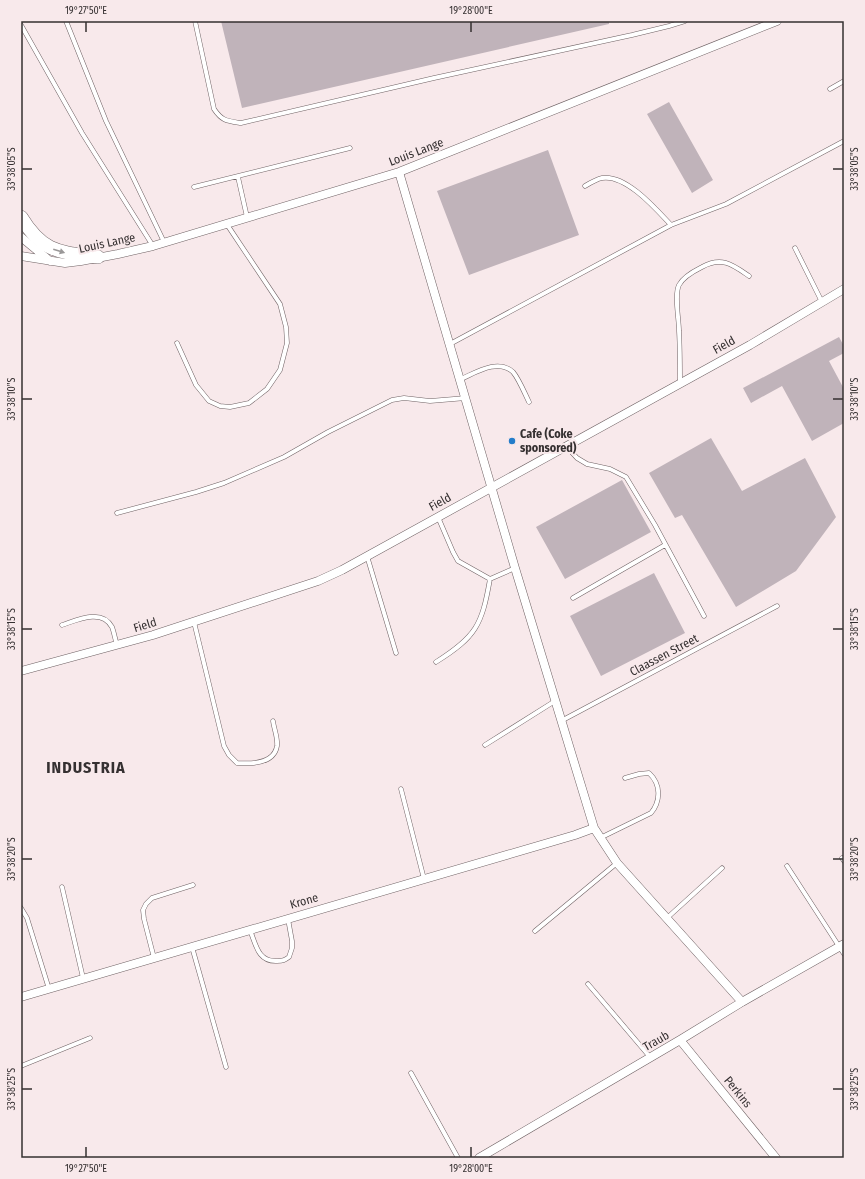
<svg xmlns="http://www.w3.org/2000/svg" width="865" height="1179" viewBox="0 0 865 1179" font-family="'Fira Sans Condensed',sans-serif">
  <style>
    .building { fill: #c0b3ba }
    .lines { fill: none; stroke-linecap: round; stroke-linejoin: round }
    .lane-casing { stroke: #6f6264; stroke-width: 5 }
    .street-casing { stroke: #6f6264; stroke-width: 9 }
    .primary-casing { stroke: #6f6264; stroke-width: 14 }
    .lane { stroke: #fff; stroke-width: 4 }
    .street { stroke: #fff; stroke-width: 8 }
    .primary { stroke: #fff; stroke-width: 13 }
    .oneway { fill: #9a9898 }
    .ticks { fill: none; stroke: #353031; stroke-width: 1.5 }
    .poi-dot { fill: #247dca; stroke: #f8e9eb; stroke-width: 1.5 }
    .labels { text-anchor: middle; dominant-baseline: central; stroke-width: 4; stroke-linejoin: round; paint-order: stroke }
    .street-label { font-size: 12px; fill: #353031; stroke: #f8e9eb }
    .poi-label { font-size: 12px; font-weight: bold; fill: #353031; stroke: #f8e9eb; text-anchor: start }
    .district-label { font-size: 16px; font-weight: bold; letter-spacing: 1px; fill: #353031; stroke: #f8e9eb }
    .neatline { fill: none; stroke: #353031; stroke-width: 1.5 }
    .ticks-label { font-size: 10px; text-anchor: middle; fill: #353031 }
  </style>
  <rect width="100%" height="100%" fill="#f8e9eb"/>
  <path class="building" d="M 221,21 L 609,21 L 609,24 L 242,108 Z
    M 669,102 L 713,180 L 692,193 L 647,114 Z
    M 548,150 L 579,235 L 469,275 L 437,191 Z
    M 839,337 L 844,346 L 844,353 L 829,361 L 844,389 L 844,423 L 812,441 L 782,386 L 751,403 L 743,388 Z
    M 711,438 L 742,491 L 805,458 L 836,517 L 796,571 L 736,607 L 682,515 L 675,518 L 649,473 Z
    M 622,480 L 651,532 L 565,579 L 536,527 Z
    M 654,573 L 685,633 L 601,676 L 570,616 Z"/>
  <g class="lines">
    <g class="lane-casing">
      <path id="lane" d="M 66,21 L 106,121 L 164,242
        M 195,21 L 214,109 C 222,121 227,121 241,123 L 434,78 L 632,35 L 669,26 L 685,21
        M 21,25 L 82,133 L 153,246
        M 830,89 L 844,81
        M 238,177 L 247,217
        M 585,186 C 590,183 597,179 602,178 C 626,174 656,209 671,225
        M 194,187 L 350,148
        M 795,248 L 822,302
        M 177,343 L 196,385 L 209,401 L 220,406 L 230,407 L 249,403 L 267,389 L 280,370 L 287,343 L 286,327 L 280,304 L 226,223
        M 450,344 L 671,225 L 726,204 L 844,141
        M 461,379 C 475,373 498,358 513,372 C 519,379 525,394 529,402
        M 680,383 C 680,366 680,348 679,331 C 679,319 674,295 679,285 C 683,277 694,271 702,267 C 722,256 733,265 749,276
        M 566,446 L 577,458 L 587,464 L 610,469 L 626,477 L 655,525 L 704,616
        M 117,513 L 196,492 L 224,483 L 284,457 L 328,432 L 392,400 L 404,398 L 430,401 L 466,398
        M 438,517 L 453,552 L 458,561 L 490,579 L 515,568
        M 367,556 L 396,653
        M 573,598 L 665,545
        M 194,622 L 224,746 L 229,755 L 237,763 C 250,764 274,764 277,746 C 278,738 274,729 273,721
        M 62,625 C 77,620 102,608 112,627 C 114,632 115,639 117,645
        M 436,662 C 476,637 482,625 490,579
        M 561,721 L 777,606
        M 485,745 L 555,701
        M 401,789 L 424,879
        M 600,838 L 651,813 C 661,801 661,784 649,773 L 639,774 L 625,778
        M 842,858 L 844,861
        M 787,866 L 844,954
        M 62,887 L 83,978
        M 21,908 L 27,918 L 49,989
        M 667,918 L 722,868
        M 250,930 C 256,945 258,962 277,961 C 283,961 285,960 289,957 L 292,948 L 292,941 L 288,919
        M 535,931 L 617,863
        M 192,947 L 226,1067
        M 154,958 L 144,919 L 143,910 L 146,904 L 152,898 L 193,885
        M 588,984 L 650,1057
        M 21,1066 L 90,1038
        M 411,1073 L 458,1158"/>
    </g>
    <g class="street-casing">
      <path id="street" d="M 399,172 L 515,568 L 594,828 L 617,863 L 742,1002
        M 21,237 L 50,261
        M 21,256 L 65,263 L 81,261 L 118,254 L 153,246 L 399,172 L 777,21
        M 21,671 L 153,635 L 318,581 L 342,570 L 750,345 L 844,289
        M 21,997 L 575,835 L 594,828
        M 680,1040 L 776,1158
        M 479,1158 L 680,1040 L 742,1002 L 844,944"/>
    </g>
    <g class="primary-casing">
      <path id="primary" d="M 21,217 C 43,253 59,252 98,257"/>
    </g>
    <use href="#lane" class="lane"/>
    <use href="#street" class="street"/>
    <use href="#primary" class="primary"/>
  </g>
  <defs><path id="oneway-solid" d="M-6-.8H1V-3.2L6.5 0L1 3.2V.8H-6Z"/></defs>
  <use class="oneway" href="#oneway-solid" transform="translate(59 251) rotate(17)"/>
  <path class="ticks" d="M 86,22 L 86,32M 471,22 L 471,32M 22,169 L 32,169M 833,169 L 843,169M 22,399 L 32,399M 833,399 L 843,399M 22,629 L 32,629M 833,629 L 843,629M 22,859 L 32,859M 833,859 L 843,859M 22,1089 L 32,1089M 833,1089 L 843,1089M 86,1147 L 86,1157M 471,1147 L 471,1157"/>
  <circle class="poi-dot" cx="512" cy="441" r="4"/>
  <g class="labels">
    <g class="street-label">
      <text transform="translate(416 152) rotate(-21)">Louis Lange</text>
      <text transform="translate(107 243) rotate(-12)">Louis Lange</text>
      <text transform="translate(724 345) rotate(-29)">Field</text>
      <text transform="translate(440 502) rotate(-29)">Field</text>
      <text transform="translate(145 625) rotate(-17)">Field</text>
      <text transform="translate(664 655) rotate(-28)">Claassen Street</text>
      <text transform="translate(304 901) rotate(-16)">Krone</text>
      <text transform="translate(656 1041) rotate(-30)">Traub</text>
      <text transform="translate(738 1092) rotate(51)">Perkins</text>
    </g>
    <g class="poi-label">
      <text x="520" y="434">Cafe (Coke<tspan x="520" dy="14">sponsored)</tspan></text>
    </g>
    <g class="district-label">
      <text x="86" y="767">INDUSTRIA</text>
    </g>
  </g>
  <rect width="865" height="1179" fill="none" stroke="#f8e9eb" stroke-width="44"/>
  <rect x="22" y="22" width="821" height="1135" class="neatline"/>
  <g class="ticks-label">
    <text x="86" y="14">19°27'50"E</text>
    <text x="471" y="14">19°28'00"E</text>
    <text transform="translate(11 169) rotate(-90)" y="4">33°38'05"S</text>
    <text transform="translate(854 169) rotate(-90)" y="4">33°38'05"S</text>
    <text transform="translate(11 399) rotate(-90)" y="4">33°38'10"S</text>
    <text transform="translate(854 399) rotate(-90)" y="4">33°38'10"S</text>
    <text transform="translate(11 629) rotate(-90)" y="4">33°38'15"S</text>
    <text transform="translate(854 629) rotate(-90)" y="4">33°38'15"S</text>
    <text transform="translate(11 859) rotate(-90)" y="4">33°38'20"S</text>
    <text transform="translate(854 859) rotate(-90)" y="4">33°38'20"S</text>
    <text transform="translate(11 1089) rotate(-90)" y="4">33°38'25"S</text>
    <text transform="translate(854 1089) rotate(-90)" y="4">33°38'25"S</text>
    <text x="86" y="1172">19°27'50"E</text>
    <text x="471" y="1172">19°28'00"E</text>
  </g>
</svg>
